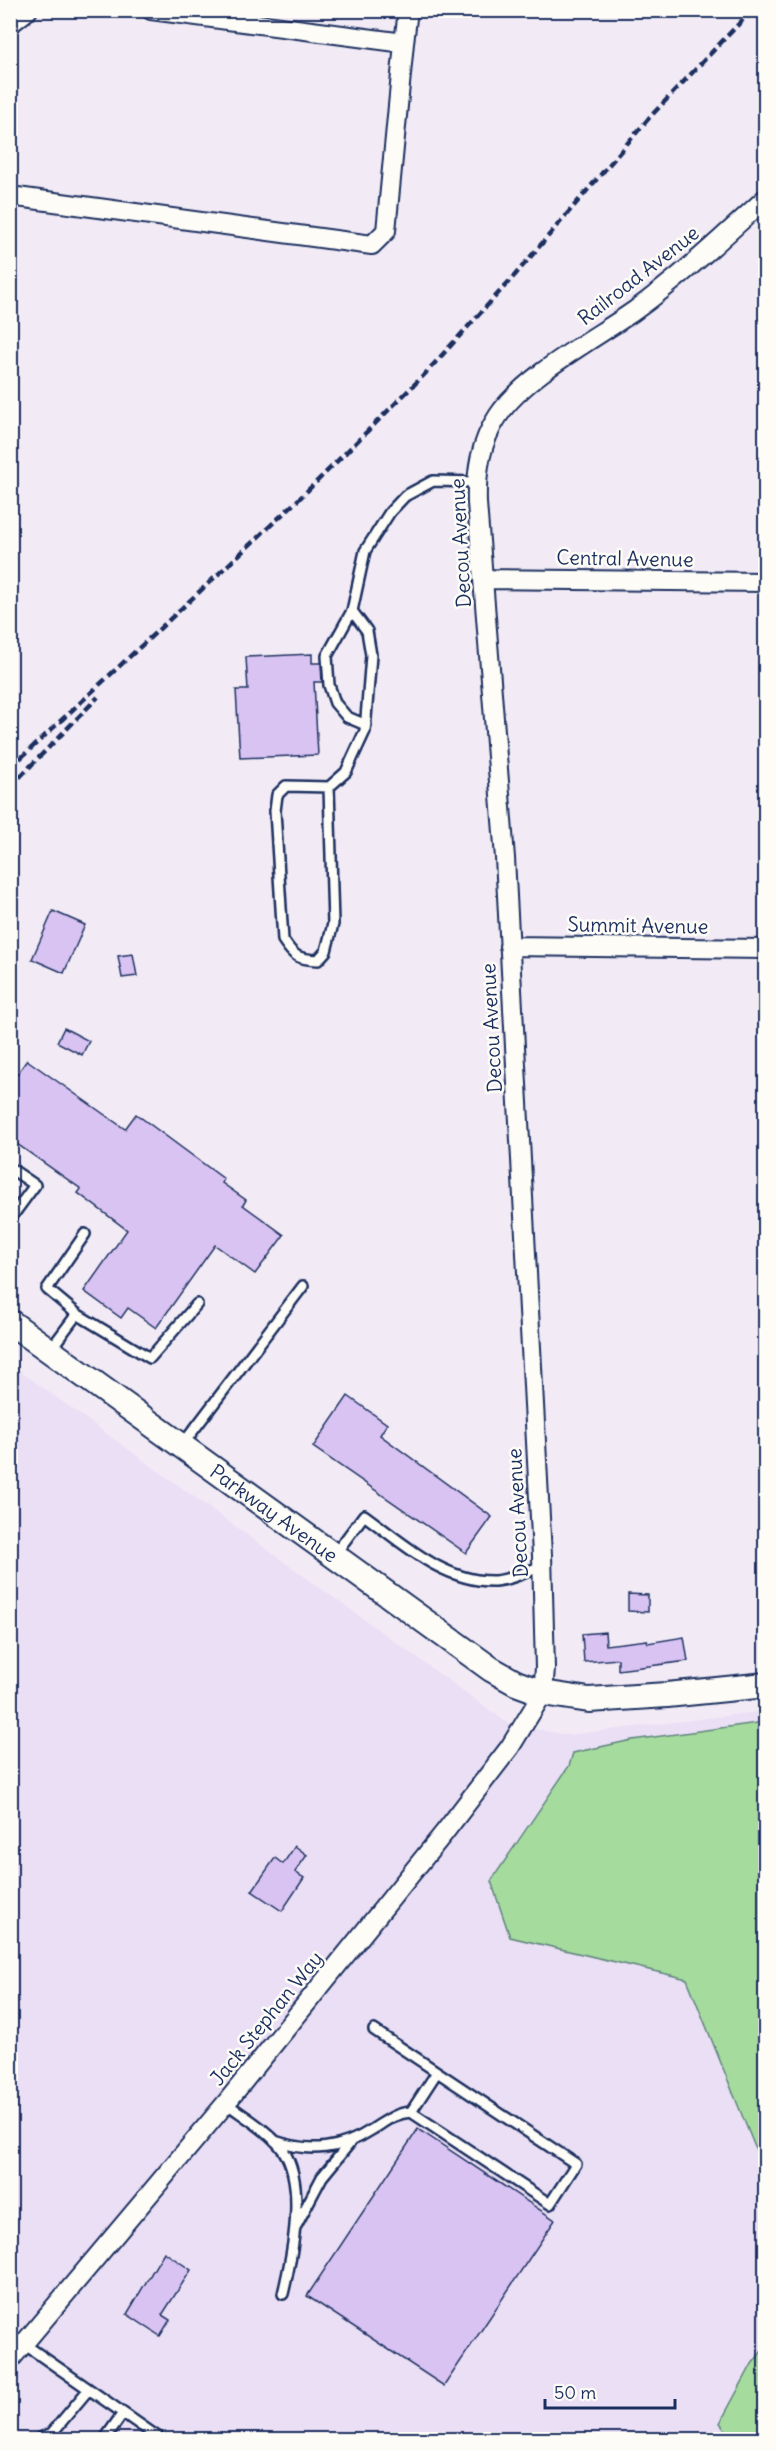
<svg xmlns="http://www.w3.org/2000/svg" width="776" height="2450" viewBox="0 0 776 2450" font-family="Delius,sans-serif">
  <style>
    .built { fill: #eadff5 }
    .green { fill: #a6db9e; stroke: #60857e; stroke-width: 1.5 }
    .building { fill: #d8c3f3; stroke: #1b2f5e; stroke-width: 1.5 }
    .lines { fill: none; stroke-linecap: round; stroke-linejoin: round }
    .service-casing { stroke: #1b2f5e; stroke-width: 14 }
    .minor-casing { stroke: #1b2f5e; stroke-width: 22 }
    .secondary-casing { stroke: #1b2f5e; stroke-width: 28 }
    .service { stroke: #fdfcf7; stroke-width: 9 }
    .minor { stroke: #fdfcf7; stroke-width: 18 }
    .secondary { stroke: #fdfcf7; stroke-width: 24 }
    .rail { stroke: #1b2f5e; stroke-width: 4.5; stroke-dasharray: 9 4.5; stroke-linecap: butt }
    .labels { text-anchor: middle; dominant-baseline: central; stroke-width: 5; stroke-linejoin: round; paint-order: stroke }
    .street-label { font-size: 20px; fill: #1b2f5e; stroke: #fdfcf7 }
  </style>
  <rect width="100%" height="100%" fill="#f2ebf6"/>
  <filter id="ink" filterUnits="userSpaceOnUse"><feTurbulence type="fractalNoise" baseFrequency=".0167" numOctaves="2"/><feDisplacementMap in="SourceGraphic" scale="12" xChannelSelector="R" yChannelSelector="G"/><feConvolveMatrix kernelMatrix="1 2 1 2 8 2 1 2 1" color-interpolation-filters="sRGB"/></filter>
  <g filter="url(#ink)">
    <path class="built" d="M 10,1364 L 509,1724 L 568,1735 L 765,1711 L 765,2439 L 11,2439 Z"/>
    <path class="green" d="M 765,1722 L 766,1722 L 765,2172 L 687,1979 L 510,1937 L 491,1881 L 569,1766 L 573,1753 L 632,1740 Z
      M 765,2347 L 765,2439 L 733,2439 L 720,2423 L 752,2364 Z"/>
    <path class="building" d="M 312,654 L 312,663 L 321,663 L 322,682 L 314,682 L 318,755 L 240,758 L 236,690 L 248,690 L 246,657 Z
      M 53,911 L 85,925 L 64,973 L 32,959 Z
      M 133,954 L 137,976 L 122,978 L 118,956 Z
      M 64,1028 L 89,1041 L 82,1055 L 57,1042 Z
      M 27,1060 L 125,1129 L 136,1114 L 224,1179 L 222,1183 L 246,1200 L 243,1205 L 284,1235 L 255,1274 L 215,1245 L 156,1328 L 128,1308 L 121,1318 L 84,1291 L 127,1230 L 78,1193 L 81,1189 L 10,1139 L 10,1084 Z
      M 348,1396 L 387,1424 L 380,1435 L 492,1517 L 466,1553 L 313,1447 Z
      M 628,1594 L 648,1595 L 648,1612 L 628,1611 Z
      M 605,1632 L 606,1645 L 647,1640 L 648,1643 L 684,1637 L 688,1661 L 618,1670 L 618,1659 L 584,1662 L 582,1634 Z
      M 295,1846 L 307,1855 L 295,1872 L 304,1878 L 282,1911 L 252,1891 L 275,1858 L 283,1864 Z
      M 418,2129 L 555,2220 L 444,2386 L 307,2296 Z
      M 164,2252 L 191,2270 L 162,2315 L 170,2320 L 160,2336 L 127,2314 Z"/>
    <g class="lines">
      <g class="service-casing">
        <path id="service" d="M 366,725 L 347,717 L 335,703 L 329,685 L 327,656 L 352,611 L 365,551 L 390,512 L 405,496 L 433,481 L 476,482
          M 329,787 L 333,924 L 326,951 L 318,960 C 298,959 294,957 283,940 L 275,811 L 277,795 L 286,786 L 329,787 L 346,772 L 365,731 L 371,655 L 367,631 L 352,611
          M 10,1168 L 35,1185 L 10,1219
          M 77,1314 L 150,1358 L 197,1304
          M 50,1350 L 77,1314 L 47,1289 L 85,1234
          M 183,1444 L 303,1286
          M 335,1554 L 364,1515 C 403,1543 443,1582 494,1581 C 508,1581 528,1571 542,1566
          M 226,2103 C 245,2117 269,2131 283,2150 C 307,2185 292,2256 283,2294
          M 411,2112 L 437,2072
          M 275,2141 C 310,2153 341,2150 373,2129 C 386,2121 395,2113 411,2112 L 550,2204 L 576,2164 L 374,2030
          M 296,2226 L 322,2177 L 350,2143
          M 24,2344 L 162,2440
          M 36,2440 L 52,2433 L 89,2389
          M 104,2440 L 123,2413"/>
      </g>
      <g class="minor-casing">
        <path id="minor" d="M 151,10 L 404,43 L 408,10
          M 10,24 L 28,10
          M 10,196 L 372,245 L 386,231 L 404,43
          M 483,579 L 766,582
          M 509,946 L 766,949
          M 10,2360 L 226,2103 L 444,1833 L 510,1747 L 543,1693 L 545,1668 L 542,1555 L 505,858 L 477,503 C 476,472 480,443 498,416 C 524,376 594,339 634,311 C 681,277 723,237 766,198"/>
      </g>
      <g class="secondary-casing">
        <g id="secondary">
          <path id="s1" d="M 10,1322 L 491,1669 L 516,1683 L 543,1693 L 589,1700 L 667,1695 L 766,1685"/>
        </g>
      </g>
      <use href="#service" class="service"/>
      <use href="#minor" class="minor"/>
      <use href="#secondary" class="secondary"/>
      <path class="rail" d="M 10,768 L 299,499 L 423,376 L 515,275 L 649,118 L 752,10
        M 10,787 L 98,697"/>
    </g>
  </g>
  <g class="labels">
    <g class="street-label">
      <text transform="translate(638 275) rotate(-38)">Railroad Avenue</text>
      <text transform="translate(460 543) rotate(-93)">Decou Avenue</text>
      <text transform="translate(625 558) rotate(1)">Central Avenue</text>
      <text transform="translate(638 925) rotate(1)">Summit Avenue</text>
      <text transform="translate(491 1028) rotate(-93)">Decou Avenue</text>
      <text stroke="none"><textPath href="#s1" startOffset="326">Parkway Avenue</textPath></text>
      <text transform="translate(517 1513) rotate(-93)">Decou Avenue</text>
      <text transform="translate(266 2018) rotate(-51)">Jack Stephan Way</text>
    </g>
  </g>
  <rect width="776" height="2450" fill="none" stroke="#fdfcf7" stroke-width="36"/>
  <rect x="18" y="18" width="740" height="2414" fill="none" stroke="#1b2f5e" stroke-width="2" filter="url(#ink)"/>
  <path d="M545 2399v9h130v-9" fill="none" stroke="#1b2f5e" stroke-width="3"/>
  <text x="554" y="2399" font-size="18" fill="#1b2f5e" stroke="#fdfcf7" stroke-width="4.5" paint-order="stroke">50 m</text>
</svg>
